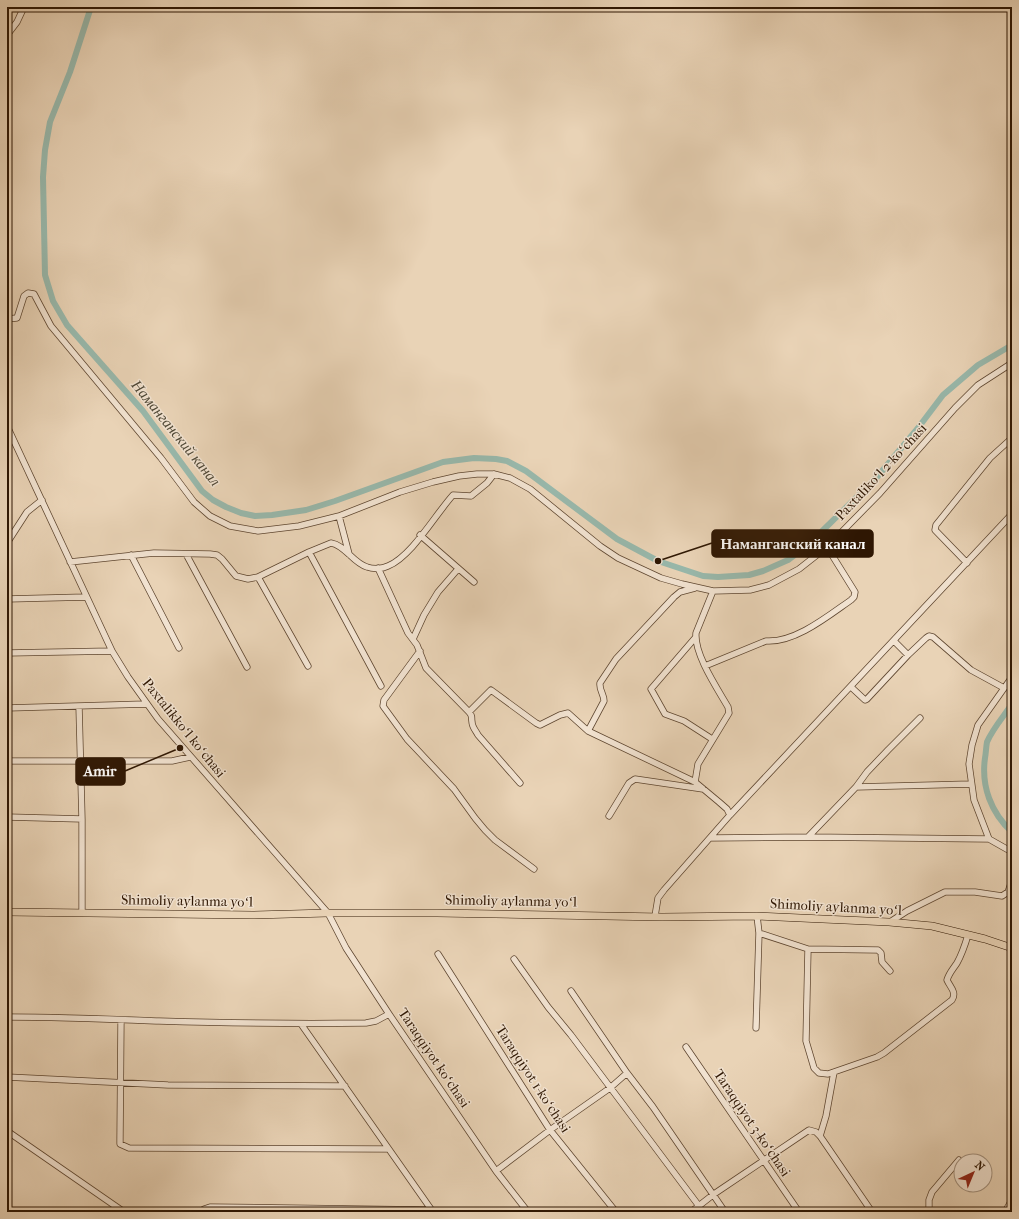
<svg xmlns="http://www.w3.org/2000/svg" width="1019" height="1219" viewBox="0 0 1019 1219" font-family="'IM FELL French Canon',serif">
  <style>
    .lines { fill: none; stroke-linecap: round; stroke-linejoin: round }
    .canal { stroke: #98b8ab; stroke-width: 6 }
    .minor-casing { stroke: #5e4630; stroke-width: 7 }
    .major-casing { stroke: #2f1703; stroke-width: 8 }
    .minor { stroke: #f1e2d0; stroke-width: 5.5 }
    .major { stroke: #e9d3b6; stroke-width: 7 }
    .labels { text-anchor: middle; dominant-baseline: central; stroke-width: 3; stroke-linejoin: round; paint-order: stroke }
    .street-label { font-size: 14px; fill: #2f1703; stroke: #f1e2d0 }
    .water-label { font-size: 15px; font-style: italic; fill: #4e4735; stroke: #f1e2d0 }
    .leader { fill: none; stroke: #2f1703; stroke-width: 1.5 }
    .callout-dot { fill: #2f1703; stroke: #f1e2d0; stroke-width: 1.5 }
    .callout { fill: #2f1703; stroke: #2f1703; stroke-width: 1.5 }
    .callout-label { font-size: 15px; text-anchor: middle; font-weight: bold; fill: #fff }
  </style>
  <rect width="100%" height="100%" fill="#e9d3b6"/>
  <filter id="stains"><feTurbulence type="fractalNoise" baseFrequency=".005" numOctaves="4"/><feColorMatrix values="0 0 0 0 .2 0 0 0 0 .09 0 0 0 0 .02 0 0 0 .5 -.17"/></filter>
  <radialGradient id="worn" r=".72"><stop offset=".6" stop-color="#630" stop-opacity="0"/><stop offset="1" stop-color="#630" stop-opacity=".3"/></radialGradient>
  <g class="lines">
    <path class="canal" d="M 91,7 L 70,72 L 50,122 L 45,150 L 43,177 L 45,275 L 53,301 L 67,325 L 143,411 L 202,491 L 213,500 L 226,507 L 241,513 L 255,516 L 272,515 L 306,510 L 335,501 L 443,462 L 474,458 L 496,459 L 507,461 L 526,471 L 617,539 L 658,561 L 703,576 L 718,577 L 749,575 L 763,571 L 788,560 L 809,544 L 877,477 L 918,428 L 943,395 L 978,365 L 1012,345
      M 1012,704 C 1004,716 993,728 987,742 C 986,747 986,753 985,758 C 981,786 991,813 1012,832"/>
    <g class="minor-casing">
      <path id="minor" d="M 7,35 L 17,22 L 24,7
        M 7,319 L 17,318 L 24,296 L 28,293 L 34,294 L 51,326 L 161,458 L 194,502 L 210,516 L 230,526 L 258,531 L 299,526 L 339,516 L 400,492 L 433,482 L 459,476 L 477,474 L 494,474 L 510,478 L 530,489 L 600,546 L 618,558 L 661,578 L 682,584 L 713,591 L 750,590 L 769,585 L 799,569 L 827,547 L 880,493 L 955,408 L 978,385 L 1012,363
        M 7,426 L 112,651 L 128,677 L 158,719 L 328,913 L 346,948 L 389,1014 L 496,1171 L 528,1212
        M 339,516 L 349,554
        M 420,535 L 474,582
        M 7,543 L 27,512 L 42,500
        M 309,552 L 381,686
        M 186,554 L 247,667
        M 131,555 L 179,648
        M 70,562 L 154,553 L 210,554 L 217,555 L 222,559 L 236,576 L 248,579 L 258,577 L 309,552 L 331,543 C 345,545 353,563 367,567 C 373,569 382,569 388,566 C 412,556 435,515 453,495 L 471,496 L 487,483 L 494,474
        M 967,563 L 935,530 L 936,525 L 990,458 L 1012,438
        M 378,568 L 408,633 L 417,645 L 426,668 L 469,712 C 473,716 471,717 472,722 C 472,727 476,731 478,735 L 520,783
        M 258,577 L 308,666
        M 7,599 L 86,597
        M 695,638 L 651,689 L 665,714 L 684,721 L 712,739
        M 413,639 L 424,615 L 438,592 L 458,569
        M 894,641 L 908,655 L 926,638 L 929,636 L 933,637 L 971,670 L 1004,688
        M 420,651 L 384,700 L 383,706 L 407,739 L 454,789 L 475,818 L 485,830 L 495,840 L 534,869
        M 7,653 L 112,651
        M 705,666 L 766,641 C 795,643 828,616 851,600 L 854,597 L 855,592 L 827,547
        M 1012,677 L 978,725 L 972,745 L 969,764 L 974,800 L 989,839 L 1012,852
        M 851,687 L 865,700 L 867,699 L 908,655
        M 79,706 L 82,819 L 82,913
        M 7,708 L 146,704
        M 469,712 L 491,690 L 536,723 L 540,725 L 560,715 L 568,713 L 588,731 L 695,782 L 719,802 L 727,809 L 730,815
        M 588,731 L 604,701 C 604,694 599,690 600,683 L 616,659 L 674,597 L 680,592 L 695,588
        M 7,761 L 172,761 L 190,757
        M 695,782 L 698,764 L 729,713 L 728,707 C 717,688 694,654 696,633 L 713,591
        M 856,787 L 971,784
        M 609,816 L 629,783 L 635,779 L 703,789
        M 7,817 L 82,819
        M 808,837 L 856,787 L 867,772 L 888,750 L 920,718
        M 710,838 L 808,837 L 989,839
        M 655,916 L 658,898 L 664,890 L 730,815 L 1012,514
        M 890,922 L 907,911 L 945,892 L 975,892 L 1002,896 L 1008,892 L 1012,880
        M 759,933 L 808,949 L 878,950 L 881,953 L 882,962 L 890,971
        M 808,949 L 806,1041 L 814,1068 L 819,1073 L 828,1074 L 877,1057 L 884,1053 L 952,1000 C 957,992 950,987 947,980 C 949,973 953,969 957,963 C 962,954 965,945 968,935
        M 438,954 L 550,1130 L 616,1212
        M 514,959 L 548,1007 L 571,1035 L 699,1206
        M 571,991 L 627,1073 L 653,1107 L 725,1212
        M 7,1017 C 58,1017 108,1019 159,1021 C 228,1023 297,1024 366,1023 L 376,1021 L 389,1014
        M 121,1020 L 120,1139 L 120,1144 L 129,1148 L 388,1149
        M 301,1024 L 433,1212
        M 756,1028 L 759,933 L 757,916
        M 686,1047 L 799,1212
        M 7,1077 L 168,1085 L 345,1086
        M 7,1131 L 124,1212
        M 820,1136 L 826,1116 L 834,1072
        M 496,1171 L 550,1130 L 610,1088 L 627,1073
        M 200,1212 L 204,1209 L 210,1207 L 432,1210
        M 691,1212 L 714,1194 L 809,1130 L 816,1132 L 820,1136 L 872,1212
        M 929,1212 L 929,1200 L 932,1192 L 959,1160
        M 1005,1212 L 1012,1200"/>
    </g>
    <g class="major-casing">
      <path id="major" d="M 7,912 L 253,915 L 328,913 L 437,913 L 662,917 L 757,916 L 889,922 L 932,926 L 985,939 L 1012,948"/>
    </g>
    <use href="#minor" class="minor"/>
    <use href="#major" class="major"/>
  </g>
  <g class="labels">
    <g class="street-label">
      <text transform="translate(881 472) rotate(-47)">Paxtalikoʻl 2-koʻchasi</text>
      <text transform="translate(184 728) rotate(51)">Paxtalikkoʻl koʻchasi</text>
      <text transform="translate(187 901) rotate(1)">Shimoliy aylanma yoʻl</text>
      <text transform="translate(511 901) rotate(1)">Shimoliy aylanma yoʻl</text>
      <text transform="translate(836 907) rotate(3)">Shimoliy aylanma yoʻl</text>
      <text transform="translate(434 1058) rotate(56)">Taraqqiyot koʻchasi</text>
      <text transform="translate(533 1079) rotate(57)">Taraqqiyot 1-koʻchasi</text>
      <text transform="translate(752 1123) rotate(56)">Taraqqiyot 3-koʻchasi</text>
    </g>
    <g class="water-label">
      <text transform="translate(176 433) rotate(51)">Наманганский канал</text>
    </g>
  </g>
  <path class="leader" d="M658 561L712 543M180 748L125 771"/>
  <g class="callout-dot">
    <circle cx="658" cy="561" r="4"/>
    <circle cx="180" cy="748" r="4"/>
  </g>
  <g class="callout">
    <rect x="712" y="530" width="161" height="27" rx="4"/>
    <rect x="76" y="758" width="49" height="27" rx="4"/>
  </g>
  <g class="callout-label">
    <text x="793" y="549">Наманганский канал</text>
    <text x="100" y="776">Amir</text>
  </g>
  <rect width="1019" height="1219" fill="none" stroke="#e9d3b6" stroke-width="24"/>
  <rect x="8" y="8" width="1003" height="1203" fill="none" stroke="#2f1703" stroke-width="2"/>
  <rect x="12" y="12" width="995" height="1195" fill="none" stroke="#2f1703"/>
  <g transform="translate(973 1173) rotate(44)"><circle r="19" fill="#f1e2d0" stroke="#a3917e"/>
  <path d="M0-3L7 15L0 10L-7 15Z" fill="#8f2418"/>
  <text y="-6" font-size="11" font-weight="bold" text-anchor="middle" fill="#2f1703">N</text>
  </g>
  <rect width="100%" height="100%" filter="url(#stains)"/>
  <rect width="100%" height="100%" fill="url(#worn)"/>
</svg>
